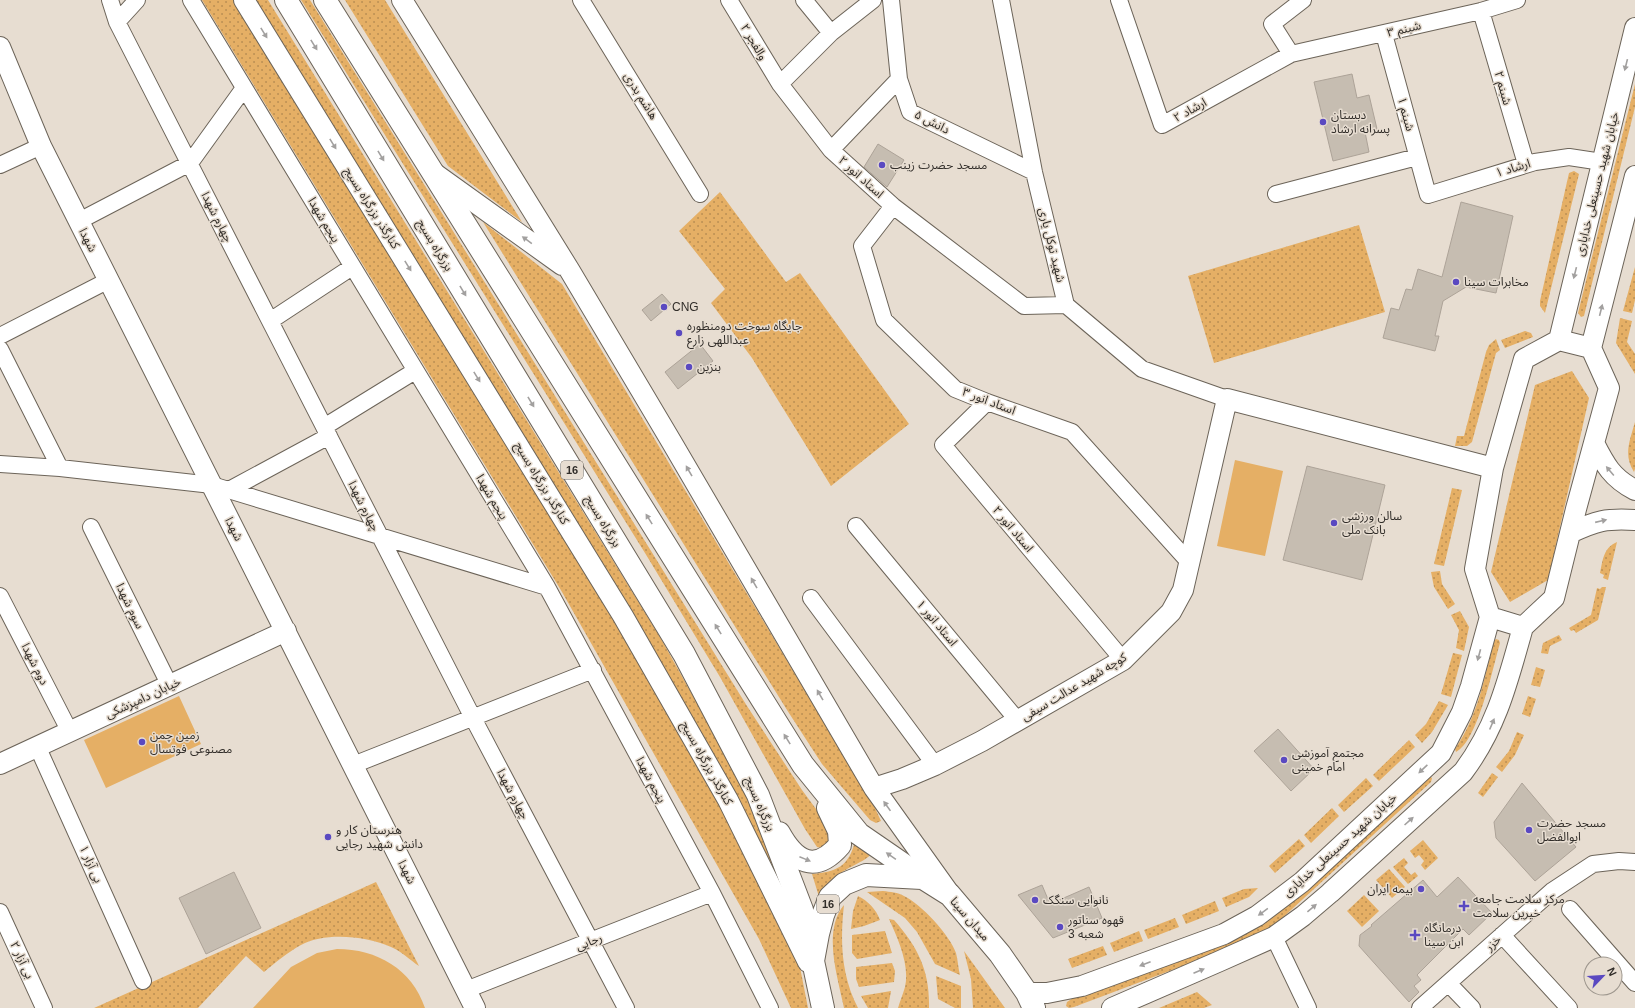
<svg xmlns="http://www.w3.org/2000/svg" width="1635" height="1008" viewBox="0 0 1635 1008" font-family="Helvetica,'Noto Sans Arabic',sans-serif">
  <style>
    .grass { fill: url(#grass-dots) }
    .garden { fill: #e5af65 }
    .building { fill: #c6bdb1; stroke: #ada398 }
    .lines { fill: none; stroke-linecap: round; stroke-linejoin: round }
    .minor-casing { stroke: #6c6459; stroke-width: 18 }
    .tertiary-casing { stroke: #6c6459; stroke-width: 22 }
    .trunk-casing { stroke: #6c6459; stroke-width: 24 }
    .minor { stroke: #fff; stroke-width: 16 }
    .tertiary { stroke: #fff; stroke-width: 20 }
    .trunk { stroke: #fff; stroke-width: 22 }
    .oneway { fill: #a2a09f }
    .poi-dot { fill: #5a49c1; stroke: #e7ddd1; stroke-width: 1.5 }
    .labels { text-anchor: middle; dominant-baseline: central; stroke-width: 3; stroke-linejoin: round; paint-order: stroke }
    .shield { fill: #e7ddd1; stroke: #68625b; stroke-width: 1 }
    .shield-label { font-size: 11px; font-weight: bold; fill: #312d29 }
    .street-label { font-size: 12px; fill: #312d29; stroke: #e7ddd1 }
    .poi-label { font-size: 12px; fill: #312d29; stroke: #e7ddd1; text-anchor: start }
  </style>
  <defs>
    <pattern id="grass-dots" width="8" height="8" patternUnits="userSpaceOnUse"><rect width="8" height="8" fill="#e5af65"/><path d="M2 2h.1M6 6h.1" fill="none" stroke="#ba8f53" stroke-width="1.8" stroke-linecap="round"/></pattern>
  </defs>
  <rect width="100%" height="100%" fill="#e7ddd1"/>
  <path class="grass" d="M 202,0 L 234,0 L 635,648 L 710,781 L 799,962 L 808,1008 L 791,1008 L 759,939 L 562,592 Z
    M 253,0 L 268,0 L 660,637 L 752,802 L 790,904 Z
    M 301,0 L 310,0 L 747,706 L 802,790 L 833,832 L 825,849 L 817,847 L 805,829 L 720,677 L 645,553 Z
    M 345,0 L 385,0 L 522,222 L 448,166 Z
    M 1635,84 L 1635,107 L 1584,316 L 1581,317 L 1578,313 Z
    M 1574,171 L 1579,174 L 1545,313 L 1540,306 L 1540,301 L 1569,173 Z
    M 720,192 L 786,282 L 800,273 L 909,424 L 831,486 L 752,358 L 711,303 L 725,289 L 679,231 Z
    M 483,222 L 562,284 L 875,808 L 881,821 L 876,823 L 870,820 L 822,764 L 787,710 Z
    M 1359,225 L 1385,312 L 1214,363 L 1188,276 Z
    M 1635,267 L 1635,300 L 1632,313 L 1623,311 Z
    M 1620,318 L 1632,321 L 1627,342 L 1635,354 L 1635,374 L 1616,343 Z
    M 1525,331 L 1531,333 L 1533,337 L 1505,348 L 1501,340 Z
    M 1496,339 L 1500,350 L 1496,353 L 1472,442 L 1467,446 L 1455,446 L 1457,436 L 1464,436 L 1486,352 L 1489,345 Z
    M 1572,371 L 1589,398 L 1548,580 L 1510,602 L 1491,572 L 1535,385 Z
    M 1635,422 L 1635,469 L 1634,472 C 1623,455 1630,440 1635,422 Z
    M 1452,488 L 1462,490 L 1444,566 L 1434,564 Z
    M 1617,542 L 1608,580 L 1603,578 L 1604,575 L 1600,573 C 1603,560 1603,548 1617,542 Z
    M 1440,571 L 1442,584 L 1455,604 L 1448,609 L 1434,587 L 1431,572 Z
    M 1602,587 L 1606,587 L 1598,620 L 1576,633 L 1574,630 L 1571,631 L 1569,628 L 1591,615 L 1597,588 L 1600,589 Z
    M 1460,611 L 1469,627 L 1464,651 L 1456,648 L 1459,630 L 1451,615 Z
    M 1559,635 L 1562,640 L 1550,646 L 1548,654 L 1541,653 L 1543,643 Z
    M 1496,639 L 1499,640 L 1500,643 C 1493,667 1478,741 1456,752 L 1455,749 C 1478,716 1484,679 1494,641 Z
    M 1453,653 L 1462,655 L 1451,697 L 1441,694 Z
    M 1536,667 L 1545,670 L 1540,687 L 1531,685 Z
    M 1528,696 L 1536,699 L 1530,717 L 1522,714 Z
    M 1439,701 L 1448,705 L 1432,732 L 1422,743 L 1415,735 L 1426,724 Z
    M 1517,732 L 1524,735 L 1515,755 L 1502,772 L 1496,767 L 1509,751 Z
    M 1409,740 L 1415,747 L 1379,781 L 1373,775 Z
    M 1492,773 L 1498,777 L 1483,797 L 1478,793 Z
    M 1427,774 L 1432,778 L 1431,782 L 1279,921 C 1252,941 1218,952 1188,964 C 1150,978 1112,993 1074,1007 L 1069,1008 L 1066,1006 L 1067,1002 L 1073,998 L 1205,947 Z
    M 1366,778 L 1373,786 L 1344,812 L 1338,805 Z
    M 1332,808 L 1339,816 L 1311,843 L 1304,835 Z
    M 1299,839 L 1305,846 L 1275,873 L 1269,866 Z
    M 1423,840 L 1438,858 L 1425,870 L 1421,865 L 1424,861 L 1419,855 L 1415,858 L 1410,851 Z
    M 855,841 L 866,848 L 870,855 C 867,860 847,868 841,873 C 831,880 825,890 820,900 L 812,874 C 837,872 849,866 855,841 Z
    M 1404,858 L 1408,863 L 1404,867 L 1411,875 L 1415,872 L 1418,876 L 1408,884 L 1393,867 Z
    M 1389,869 L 1405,887 L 1392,898 L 1376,880 Z
    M 376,882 L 419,966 C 410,960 401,951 391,947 C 366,936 325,932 301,945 C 288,952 275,963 264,972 L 246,956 L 198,1008 L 94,1008 Z
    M 1258,888 L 1249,897 L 1226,907 L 1222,898 L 1244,889 Z
    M 883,891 C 890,892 898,892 904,896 C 921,904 950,935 956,953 C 958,960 958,968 960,975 L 935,964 L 917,932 L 905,918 L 867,892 Z
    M 1364,895 L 1379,911 L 1362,927 L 1347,911 Z
    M 858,896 C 868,901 876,909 880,920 L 864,926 L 851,929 L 853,911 Z
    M 1215,901 L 1219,911 L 1186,924 L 1182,915 Z
    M 844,905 C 840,941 841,975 858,1008 L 844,1008 C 838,978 822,931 844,905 Z
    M 1175,918 L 1179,927 L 1148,939 L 1144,930 Z
    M 889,919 L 894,920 C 918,947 930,971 929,1008 L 898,1008 C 900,1001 903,994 905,987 C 910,965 898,939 889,919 Z
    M 885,931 L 892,953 L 857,959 L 852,953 L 852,935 Z
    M 1139,931 L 1143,941 L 1114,952 L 1110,943 Z
    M 1103,946 L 1107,955 L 1072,968 L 1068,959 Z
    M 964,951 L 1005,1008 L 973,1008 L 971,979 Z
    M 892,963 L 895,971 L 894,982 L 859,987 L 856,979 L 856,967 Z
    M 936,976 L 961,986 L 961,1008 L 955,1008 L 938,999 Z
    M 891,991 L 888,1008 L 868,1008 L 861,996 Z
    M 1197,992 L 1212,1005 L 1204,1008 L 1159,1008 Z"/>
  <path class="garden" d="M 1235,460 L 1283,471 L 1265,556 L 1217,546 Z
    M 179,696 L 201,744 L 106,788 L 84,740 Z
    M 337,949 C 377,949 412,969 425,1008 L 253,1008 L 291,967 L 317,953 Z"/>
  <path class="building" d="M 1352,74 L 1357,98 L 1369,95 L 1377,129 L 1365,132 L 1369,152 L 1333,161 L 1314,82 Z
    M 878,144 L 904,160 L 887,187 L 864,167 Z
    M 1461,202 L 1513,216 L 1496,293 L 1466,287 L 1443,301 L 1435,336 L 1439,336 L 1435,351 L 1383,338 L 1391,308 L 1399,310 L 1406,289 L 1412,290 L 1418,269 L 1442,277 Z
    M 662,294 L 671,304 L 651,321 L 642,310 Z
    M 700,344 L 713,361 L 678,389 L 665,372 Z
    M 1307,466 L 1385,485 L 1362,580 L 1283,560 Z
    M 1278,729 L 1314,769 L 1291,791 L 1254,751 Z
    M 1522,783 L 1576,847 L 1535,881 L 1496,838 L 1494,822 Z
    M 234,872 L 261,928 L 206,954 L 179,898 Z
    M 1458,877 L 1492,913 L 1469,935 L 1463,929 L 1417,975 L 1421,980 L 1414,986 L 1419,992 L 1409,1002 L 1359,946 L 1360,935 L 1372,926 L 1371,925 L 1423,880 L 1437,897 Z
    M 1042,885 L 1050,904 L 1089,887 L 1102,918 L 1053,938 L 1018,895 Z"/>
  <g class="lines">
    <g class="minor-casing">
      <path id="minor" d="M 110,0 L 117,22 L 473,718 L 626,1008
        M 191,0 L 547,587 L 712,893 L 770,1008
        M 581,0 L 700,194
        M 729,0 L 780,84 L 831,150 L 893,206 L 1024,306 L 1066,305
        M 804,0 L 831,33
        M 891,0 L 899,79 L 910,112 L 1034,172
        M 1001,0 L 1034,172 L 1066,305 L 1142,369 L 1227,399
        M 1119,0 L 1162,125 L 1291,54 L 1481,11 L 1517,0
        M 1481,11 L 1526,164
        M 117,22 L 137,0
        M 1384,34 L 1428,195 L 1535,162 L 1569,157 L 1602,162
        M 1291,54 L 1272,24 L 1303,0
        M 780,84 L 831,33 L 873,0
        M 831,150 L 899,79
        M 0,165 L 41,146
        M 1276,194 L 1417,157
        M 893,206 L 862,246 L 884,320 L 955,389 L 987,402 L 1072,432 L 1188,561
        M 79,221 L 190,163 L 244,88
        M 270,321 L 352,267
        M 0,336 L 109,280
        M 0,349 L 60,468
        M 987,402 L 943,445 L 1123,660
        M 324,427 L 415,371
        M 0,464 L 60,468 L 212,485 L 547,587
        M 229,490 L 329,436
        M 856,526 L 1018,721
        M 91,527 L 170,686
        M 0,596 L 70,732
        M 811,598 L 935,765
        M 38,748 L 143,981
        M 353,765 L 593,670
        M 1570,909 L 1635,983
        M 0,912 L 44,1008
        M 1502,935 L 1569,1008
        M 1274,937 L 1308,1008
        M 1448,983 L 1472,1008
        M 466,990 L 712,893
        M 1420,1008 L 1552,891 L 1593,864 L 1619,861 L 1635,862"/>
    </g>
    <g class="tertiary-casing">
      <path id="tertiary" d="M 244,0 L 623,616 L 728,800 L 808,962
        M 402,0 L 570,271 L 671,441 L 874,788 L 949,893
        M 0,47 L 41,146 L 475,1008
        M 434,173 L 562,265
        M 1559,340 L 1591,348 L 1609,388 L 1576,509 L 1554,598 L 1523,627 L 1490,617 L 1475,569 L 1493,468 L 1524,359 Z
        M 1559,340 L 1635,28
        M 1591,348 L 1635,176
        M 1594,443 C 1605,465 1612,478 1635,490
        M 1570,533 C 1596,521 1606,518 1635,520
        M 0,764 L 286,631
        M 874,788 L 902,779 L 935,765 L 982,741 L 1123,660 L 1171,612 L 1183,590 L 1227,399 L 1493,468
        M 1027,993 L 1047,993 L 1082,986 L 1224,934 L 1257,916 L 1302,882 L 1441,753 L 1462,712 L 1471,686 L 1490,617
        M 1112,1008 L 1220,961 L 1274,937 L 1303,916 L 1330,893 L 1463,772 C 1497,727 1508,680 1523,627"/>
    </g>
    <g class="trunk-casing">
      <path id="trunk" d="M 286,0 L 684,654 L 758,795 L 802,910 L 813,961
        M 325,0 L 803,765 L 859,834 L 923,878 L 950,895 L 1000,954 L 1027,993 L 1034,1008
        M 779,833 C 795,862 815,874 840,845 L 839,831 L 828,808
        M 823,1008 L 813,961 L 818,934 L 823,915 L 830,897 L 844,884 L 866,875 L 922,878"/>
    </g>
    <use href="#minor" class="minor"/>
    <use href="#tertiary" class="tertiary"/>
    <use href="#trunk" class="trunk"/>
  </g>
  <defs><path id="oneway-solid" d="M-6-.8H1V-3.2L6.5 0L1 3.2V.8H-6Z"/></defs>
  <g class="oneway">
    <use href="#oneway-solid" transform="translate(264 33) rotate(58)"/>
    <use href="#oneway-solid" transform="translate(314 45) rotate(58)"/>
    <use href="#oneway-solid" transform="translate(1626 65) rotate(104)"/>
    <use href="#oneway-solid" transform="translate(333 144) rotate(58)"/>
    <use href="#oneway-solid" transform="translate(381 156) rotate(59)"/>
    <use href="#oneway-solid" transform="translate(527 240) rotate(-144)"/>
    <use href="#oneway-solid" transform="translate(408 266) rotate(58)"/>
    <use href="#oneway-solid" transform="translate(1575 273) rotate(104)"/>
    <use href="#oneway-solid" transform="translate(463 291) rotate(59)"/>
    <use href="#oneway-solid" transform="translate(1601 310) rotate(-76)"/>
    <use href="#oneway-solid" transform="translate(477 377) rotate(58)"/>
    <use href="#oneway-solid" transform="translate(531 402) rotate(59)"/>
    <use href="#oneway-solid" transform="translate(689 471) rotate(-120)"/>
    <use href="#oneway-solid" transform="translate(1610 471) rotate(-130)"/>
    <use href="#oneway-solid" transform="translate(649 519) rotate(-122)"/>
    <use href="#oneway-solid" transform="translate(1601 521) rotate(-13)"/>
    <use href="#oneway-solid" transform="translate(754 583) rotate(-120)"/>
    <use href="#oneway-solid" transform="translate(718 629) rotate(-122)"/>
    <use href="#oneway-solid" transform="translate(1479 655) rotate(105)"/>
    <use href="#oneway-solid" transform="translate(820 695) rotate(-120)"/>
    <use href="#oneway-solid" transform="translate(1492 724) rotate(-67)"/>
    <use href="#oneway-solid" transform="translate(787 739) rotate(-122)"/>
    <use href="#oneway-solid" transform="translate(1423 769) rotate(137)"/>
    <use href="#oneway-solid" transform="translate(887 806) rotate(-125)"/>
    <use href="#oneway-solid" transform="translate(1409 821) rotate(-42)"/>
    <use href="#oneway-solid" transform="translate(891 856) rotate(-145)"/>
    <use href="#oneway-solid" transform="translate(805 859) rotate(22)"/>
    <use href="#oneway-solid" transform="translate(1312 908) rotate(-40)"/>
    <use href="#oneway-solid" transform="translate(1263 912) rotate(144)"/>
    <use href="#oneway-solid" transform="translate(1145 964) rotate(159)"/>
    <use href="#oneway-solid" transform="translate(1199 971) rotate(-23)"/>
  </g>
  <g class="poi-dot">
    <circle cx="1323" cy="122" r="4"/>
    <circle cx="882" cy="165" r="4"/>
    <circle cx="1456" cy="282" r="4"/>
    <circle cx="664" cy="307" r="4"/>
    <circle cx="679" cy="333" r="4"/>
    <circle cx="689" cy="367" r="4"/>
    <circle cx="1334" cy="523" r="4"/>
    <circle cx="142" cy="742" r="4"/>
    <circle cx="1284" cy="760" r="4"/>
    <circle cx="1529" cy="830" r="4"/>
    <circle cx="328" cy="837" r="4"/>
    <circle cx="1421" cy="889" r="4"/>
    <circle cx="1035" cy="900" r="4"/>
    <path d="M1462 900h4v4h4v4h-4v4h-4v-4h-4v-4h4z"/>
    <circle cx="1060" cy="927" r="4"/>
    <path d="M1413 929h4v4h4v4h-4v4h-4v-4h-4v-4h4z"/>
  </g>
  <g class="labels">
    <g class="shield">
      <rect x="561" y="461" width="22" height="18" rx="3"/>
      <rect x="817" y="895" width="22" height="18" rx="3"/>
    </g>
    <g class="shield-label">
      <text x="572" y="470">16</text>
      <text x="828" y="904">16</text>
    </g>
    <g class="street-label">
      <text transform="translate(1404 29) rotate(-13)">شبنم ۳</text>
      <text transform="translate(754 42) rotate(59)">والفجر ۲</text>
      <text transform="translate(1503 88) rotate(74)">شبنم ۲</text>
      <text transform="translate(641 96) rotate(58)">هاشم بدری</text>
      <text transform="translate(1190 110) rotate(-29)">ارشاد ۲</text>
      <text transform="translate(1406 114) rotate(75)">شبنم ۱</text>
      <text transform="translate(932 122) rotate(27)">دانش ۵</text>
      <text transform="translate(1513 168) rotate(-17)">ارشاد ۱</text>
      <text transform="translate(861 177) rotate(42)">استاد انور ۲</text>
      <text transform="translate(1597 184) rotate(-76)">خیابان شهید حسینعلی خدایاری</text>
      <text transform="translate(372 208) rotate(58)">کنارگذر بزرگراه بسیج</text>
      <text transform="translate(217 217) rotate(63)">چهارم شهدا</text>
      <text transform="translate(324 220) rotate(59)">پنجم شهدا</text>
      <text transform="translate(88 240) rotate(63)">شهدا</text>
      <text transform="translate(435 245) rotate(59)">بزرگراه بسیج</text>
      <text transform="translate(1052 245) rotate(76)">شهید توکل یاری</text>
      <text transform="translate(989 401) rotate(21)">استاد انور ۳</text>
      <text transform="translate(542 483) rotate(59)">کنارگذر بزرگراه بسیج</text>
      <text transform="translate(492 497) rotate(59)">پنجم شهدا</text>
      <text transform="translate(364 506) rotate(63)">چهارم شهدا</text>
      <text transform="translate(603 521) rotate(59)">بزرگراه بسیج</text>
      <text transform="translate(234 529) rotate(63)">شهدا</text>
      <text transform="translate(1013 529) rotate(50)">استاد انور ۲</text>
      <text transform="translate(130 606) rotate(64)">سوم شهدا</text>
      <text transform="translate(937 623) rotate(50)">استاد انور ۱</text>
      <text transform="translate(35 664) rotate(63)">دوم شهدا</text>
      <text transform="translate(1074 687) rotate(-31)">کوچه شهید عدالت سیفی</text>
      <text transform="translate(143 698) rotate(-25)">خیابان دامپزشکی</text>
      <text transform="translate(707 763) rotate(61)">کنارگذر بزرگراه بسیج</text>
      <text transform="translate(651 780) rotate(62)">پنجم شهدا</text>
      <text transform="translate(513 794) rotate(62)">چهارم شهدا</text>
      <text transform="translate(760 804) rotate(67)">بزرگراه بسیج</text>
      <text transform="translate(1340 845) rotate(-42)">خیابان شهید حسینعلی خدایاری</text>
      <text transform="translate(91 864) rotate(66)">بی آزار ۱</text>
      <text transform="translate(407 872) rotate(63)">شهدا</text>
      <text transform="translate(970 919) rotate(49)">میدان سینا</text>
      <text transform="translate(589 942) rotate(-21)">رجایی</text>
      <text transform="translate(1493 943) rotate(-42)">خزر</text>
      <text transform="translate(22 960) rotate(65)">بی آزار ۲</text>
    </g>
    <g class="poi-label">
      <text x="1331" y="115">دبستان<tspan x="1331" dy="14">پسرانه ارشاد</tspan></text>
      <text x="890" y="165">مسجد حضرت زینب</text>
      <text x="1464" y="282">مخابرات سینا</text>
      <text x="672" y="307">CNG</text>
      <text x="687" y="326">جایگاه سوخت دومنظوره<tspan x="687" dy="14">عبداللهی زارع</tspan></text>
      <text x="697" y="367">بنزین</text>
      <text x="1342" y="516">سالن ورزشی<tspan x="1342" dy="14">بانک ملی</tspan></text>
      <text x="150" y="735">زمین چمن<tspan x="150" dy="14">مصنوعی فوتسال</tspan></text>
      <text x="1292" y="753">مجتمع آموزشی<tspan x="1292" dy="14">امام خمینی</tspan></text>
      <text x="1537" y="823">مسجد حضرت<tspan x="1537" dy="14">ابوالفضل</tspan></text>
      <text x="336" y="830">هنرستان کار و<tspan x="336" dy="14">دانش شهید رجایی</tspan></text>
      <text x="1413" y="889" text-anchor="end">بیمه ایران</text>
      <text x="1473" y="899">مرکز سلامت جامعه<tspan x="1473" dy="14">خیرین سلامت</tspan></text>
      <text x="1043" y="900">نانوایی سنگک</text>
      <text x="1068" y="920">قهوه سناتور<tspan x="1068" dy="14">شعبه 3</tspan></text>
      <text x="1424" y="928">درمانگاه<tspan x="1424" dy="14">ابن سینا</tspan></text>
    </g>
  </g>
  <g transform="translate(1603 976) rotate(65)"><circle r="19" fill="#e7ddd1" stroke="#9e978e"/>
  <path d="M0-3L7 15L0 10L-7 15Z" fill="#5a49c1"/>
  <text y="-6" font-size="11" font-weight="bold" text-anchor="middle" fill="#312d29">N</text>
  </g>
</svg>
